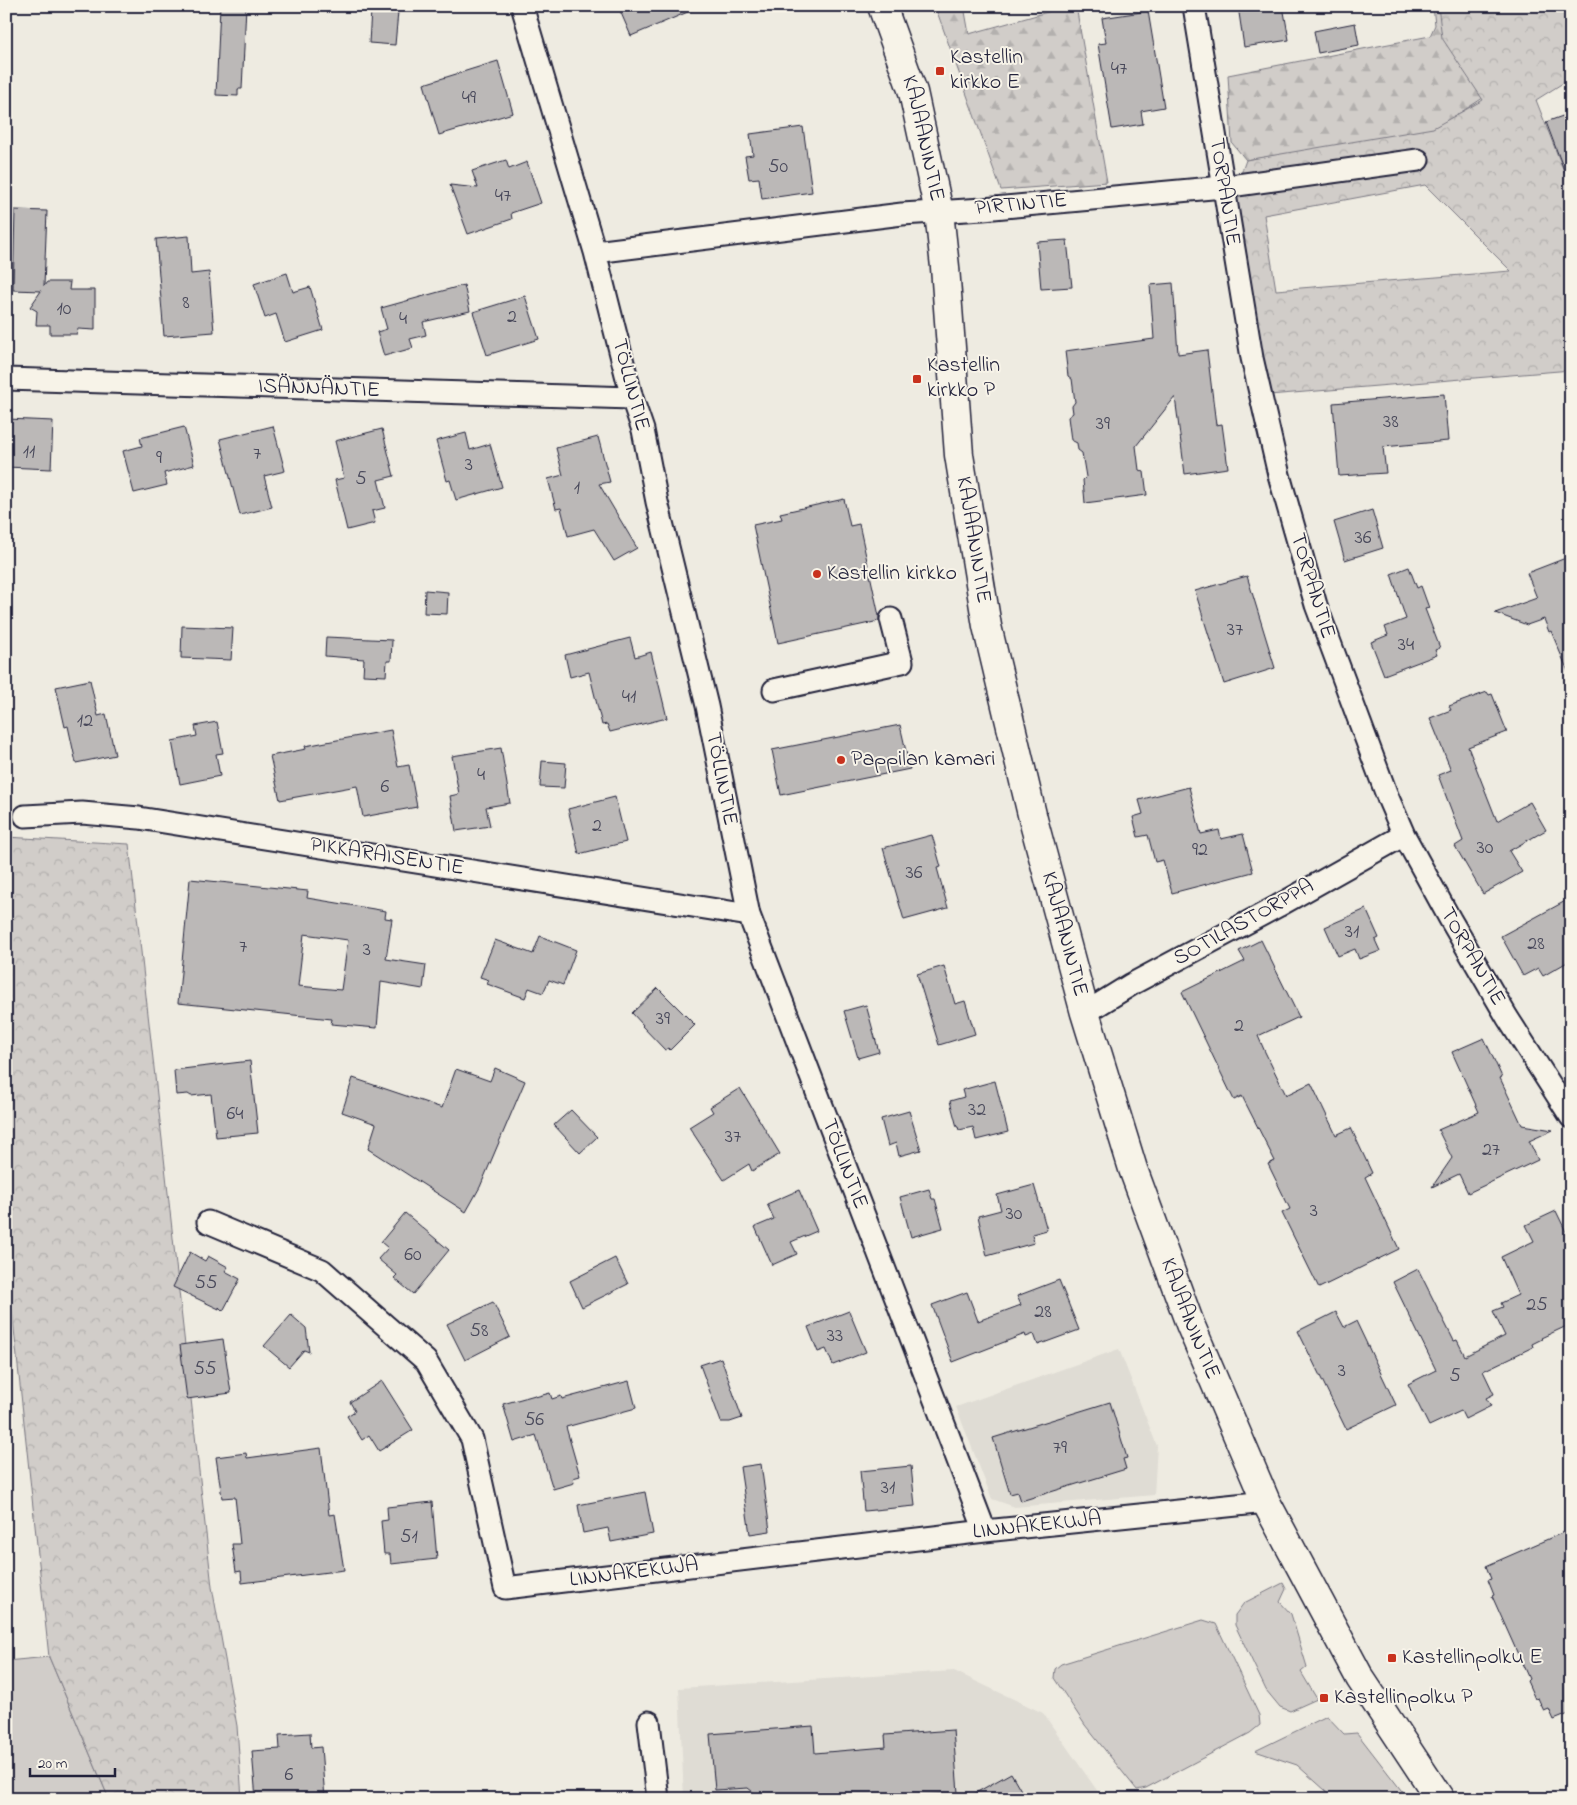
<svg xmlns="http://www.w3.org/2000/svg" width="1577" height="1805" viewBox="0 0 1577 1805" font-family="'Indie Flower',sans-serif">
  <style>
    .built { fill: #dfdcd4 }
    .grass { fill: #d1cdc9; stroke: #7a7882 }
    .forest { fill: url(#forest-firs); stroke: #7a7882 }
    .park { fill: url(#park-crowns); stroke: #7a7882; fill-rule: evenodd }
    .building { fill: #bbb8b7; stroke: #22223b; fill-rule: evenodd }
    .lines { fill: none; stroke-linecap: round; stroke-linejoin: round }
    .street-casing { stroke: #22223b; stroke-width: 25 }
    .secondary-casing { stroke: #22223b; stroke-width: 31 }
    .street { stroke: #f7f3e8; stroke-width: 21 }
    .secondary { stroke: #f7f3e8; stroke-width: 28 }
    .poi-dot { fill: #c8321e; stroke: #f7f3e8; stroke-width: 2 }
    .labels { text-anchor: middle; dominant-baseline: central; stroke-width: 4; stroke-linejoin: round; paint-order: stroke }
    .number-label { font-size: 20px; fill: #48485a }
    .poi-label { font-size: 22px; fill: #22223b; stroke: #f7f3e8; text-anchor: start }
    .street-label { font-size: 22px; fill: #22223b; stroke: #f7f3e8 }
  </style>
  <defs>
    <pattern id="forest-firs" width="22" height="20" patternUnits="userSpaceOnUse" patternTransform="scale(1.25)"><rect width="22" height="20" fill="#d1cdc9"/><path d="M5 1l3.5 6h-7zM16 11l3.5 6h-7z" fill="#b3b0ae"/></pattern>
    <pattern id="park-crowns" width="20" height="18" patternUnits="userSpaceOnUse" patternTransform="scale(1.25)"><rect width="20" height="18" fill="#d1cdc9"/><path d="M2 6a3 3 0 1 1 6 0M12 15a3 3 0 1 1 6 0" fill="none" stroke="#b3b0ae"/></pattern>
  </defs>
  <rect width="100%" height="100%" fill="#eeebe1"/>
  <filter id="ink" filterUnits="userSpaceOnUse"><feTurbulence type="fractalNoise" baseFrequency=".02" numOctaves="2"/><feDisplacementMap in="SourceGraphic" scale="10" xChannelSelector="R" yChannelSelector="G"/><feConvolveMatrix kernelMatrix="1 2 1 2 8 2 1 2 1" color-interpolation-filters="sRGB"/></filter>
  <g filter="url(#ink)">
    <path class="built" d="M 1119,1349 L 1157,1446 L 1154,1495 L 1015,1507 L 992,1499 L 956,1407 Z
      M 954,1671 L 1043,1713 L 1103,1799 L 684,1799 L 679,1688 Z"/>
    <path class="grass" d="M 1283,1583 L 1286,1589 L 1280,1602 L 1291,1614 L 1307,1667 L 1301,1672 L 1317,1699 L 1290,1711 L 1280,1707 L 1266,1690 L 1235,1625 L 1235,1615 L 1244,1603 Z
      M 1203,1620 L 1216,1624 L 1259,1715 L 1260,1725 L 1250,1733 L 1146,1788 L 1137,1790 L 1085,1725 L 1054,1678 L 1055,1669 L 1061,1664 Z
      M 49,1657 L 109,1799 L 6,1799 L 6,1661 Z
      M 1327,1716 L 1344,1734 L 1357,1733 L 1408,1799 L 1335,1799 L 1297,1765 L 1255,1751 Z"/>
    <path class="forest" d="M 935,6 L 964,6 L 969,34 L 1069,6 L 1076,6 L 1107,182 L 1001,190 Z
      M 1433,6 L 1571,6 L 1486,96 L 1438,127 L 1400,138 L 1246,160 L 1232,143 L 1228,75 L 1430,36 L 1435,25 Z"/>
    <path class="park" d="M 1438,6 L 1571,6 L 1571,78 L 1536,100 L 1571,189 L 1571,370 L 1269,395 L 1231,202 L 1246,160 L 1433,128 L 1483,100 L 1442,38 ZM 1425,185 L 1511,271 L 1276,290 L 1264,215 Z
      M 6,837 L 129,844 L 212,1587 L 237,1726 L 242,1799 L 109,1799 L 49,1657 L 12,1310 L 6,1311 Z"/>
    <path class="building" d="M 220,6 L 246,6 L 242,89 L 238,89 L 238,96 L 216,95 Z
      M 618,6 L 702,6 L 631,36 Z
      M 1238,6 L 1283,6 L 1289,40 L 1244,47 Z
      M 371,10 L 398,12 L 395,45 L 369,43 Z
      M 1148,11 L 1164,107 L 1141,111 L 1143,124 L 1112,129 L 1098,44 L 1106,43 L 1102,18 Z
      M 1355,23 L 1359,45 L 1318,53 L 1314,31 Z
      M 498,61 L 513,113 L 439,135 L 424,84 Z
      M 1571,113 L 1571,182 L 1569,183 L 1546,122 Z
      M 803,127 L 812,192 L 762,199 L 759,178 L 749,179 L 745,156 L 753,155 L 750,134 Z
      M 506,160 L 509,169 L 527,162 L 541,203 L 511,213 L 512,219 L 468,234 L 450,185 L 478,188 L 472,171 Z
      M 15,210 L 47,211 L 44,286 L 47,282 L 70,282 L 69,290 L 95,290 L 95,330 L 78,329 L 77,334 L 50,334 L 50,325 L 36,325 L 37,311 L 30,307 L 41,291 L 13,290 Z
      M 189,236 L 191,274 L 209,272 L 214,332 L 164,336 L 156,239 Z
      M 1067,240 L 1072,287 L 1041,289 L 1037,242 Z
      M 287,273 L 293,292 L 310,287 L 323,330 L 285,342 L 276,314 L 265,318 L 254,284 Z
      M 1173,283 L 1178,354 L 1207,350 L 1216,425 L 1222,424 L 1228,468 L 1185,474 L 1175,397 L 1136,446 L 1139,470 L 1144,472 L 1147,495 L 1085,503 L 1083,480 L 1086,477 L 1082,453 L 1078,450 L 1077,443 L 1071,440 L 1068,417 L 1073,413 L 1072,406 L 1075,402 L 1072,379 L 1068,376 L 1065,351 L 1154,339 L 1150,285 Z
      M 464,285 L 470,311 L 423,322 L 426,335 L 410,339 L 413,348 L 384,356 L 377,332 L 387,329 L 381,308 Z
      M 525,296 L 539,339 L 487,355 L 473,312 Z
      M 1444,394 L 1448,441 L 1383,447 L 1386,473 L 1339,476 L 1333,403 Z
      M 7,419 L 53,421 L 51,469 L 6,467 Z
      M 273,426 L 285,471 L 264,476 L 272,507 L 240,515 L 220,439 Z
      M 184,427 L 194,465 L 164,473 L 167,485 L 134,493 L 123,451 L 142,446 L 140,438 Z
      M 382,429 L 394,476 L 378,480 L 385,508 L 372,511 L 375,523 L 347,530 L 335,480 L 344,478 L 335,441 Z
      M 466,433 L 470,450 L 490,444 L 502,487 L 456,500 L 450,480 L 447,481 L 436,441 Z
      M 598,437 L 610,482 L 599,484 L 637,548 L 614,561 L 594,529 L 568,536 L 561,508 L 556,509 L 548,479 L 563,475 L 556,448 Z
      M 844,499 L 850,526 L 859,524 L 879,616 L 879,621 L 778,643 L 753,525 L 782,519 L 780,513 Z
      M 1372,510 L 1383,548 L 1345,560 L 1334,522 Z
      M 1571,556 L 1571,676 L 1570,676 L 1551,631 L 1549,632 L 1544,619 L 1527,625 L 1495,613 L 1537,598 L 1527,573 Z
      M 1409,567 L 1417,588 L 1421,586 L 1429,608 L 1425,609 L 1440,648 L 1435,650 L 1437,655 L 1384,675 L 1371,642 L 1388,635 L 1385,627 L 1406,619 L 1391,574 Z
      M 1247,576 L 1275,668 L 1224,684 L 1195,591 Z
      M 425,590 L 448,592 L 447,614 L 424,613 Z
      M 182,626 L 233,628 L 231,660 L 181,658 Z
      M 326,637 L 392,640 L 391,661 L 387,661 L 386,676 L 363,675 L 364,659 L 325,656 Z
      M 630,638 L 635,657 L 651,652 L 667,718 L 610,732 L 607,724 L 602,725 L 589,672 L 570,677 L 565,655 Z
      M 90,680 L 98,716 L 106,714 L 115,755 L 76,763 L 68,726 L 65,727 L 56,687 Z
      M 1487,692 L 1489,695 L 1492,694 L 1507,732 L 1468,747 L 1497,821 L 1530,802 L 1546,830 L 1509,851 L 1522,872 L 1483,894 L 1455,846 L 1463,841 L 1438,775 L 1451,770 L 1430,718 L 1451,710 L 1449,706 Z
      M 217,722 L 223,753 L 216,754 L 220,776 L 180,784 L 172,741 L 197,736 L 195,726 Z
      M 900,725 L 910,769 L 781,795 L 772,750 Z
      M 391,730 L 398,767 L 409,765 L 417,807 L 363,817 L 357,786 L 280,800 L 270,756 L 306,749 L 305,746 Z
      M 501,748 L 510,803 L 486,807 L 490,826 L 456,831 L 450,796 L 459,794 L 452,756 Z
      M 542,761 L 566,763 L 564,788 L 540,787 Z
      M 1189,787 L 1201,834 L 1219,830 L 1221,839 L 1243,834 L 1253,872 L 1172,893 L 1163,860 L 1155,862 L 1148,835 L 1138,837 L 1133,817 L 1143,814 L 1139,800 Z
      M 615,797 L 626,842 L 579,854 L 568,809 Z
      M 932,835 L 941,867 L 937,868 L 948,908 L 904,920 L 883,848 Z
      M 190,879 L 308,891 L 307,898 L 386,911 L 385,918 L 392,919 L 386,959 L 426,965 L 423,989 L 381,982 L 377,1028 L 331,1024 L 332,1019 L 178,1003 ZM 304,934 L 348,940 L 341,990 L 298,986 Z
      M 1571,898 L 1571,960 L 1543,976 L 1538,968 L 1523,976 L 1501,936 Z
      M 1366,909 L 1379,938 L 1375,940 L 1380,951 L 1359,959 L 1355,949 L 1338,956 L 1325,927 Z
      M 540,936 L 576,950 L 563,985 L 549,980 L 543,993 L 529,988 L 525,998 L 487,984 L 489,980 L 480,977 L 495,940 L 533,954 Z
      M 1261,940 L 1299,1017 L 1258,1036 L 1265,1052 L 1286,1095 L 1311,1083 L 1336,1135 L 1351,1128 L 1372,1173 L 1365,1177 L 1399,1249 L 1319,1288 L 1282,1213 L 1290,1209 L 1268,1164 L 1275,1161 L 1242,1096 L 1234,1100 L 1182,992 L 1245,961 L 1239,951 Z
      M 944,966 L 955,1004 L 965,1001 L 975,1034 L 939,1045 L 917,974 Z
      M 658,988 L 695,1025 L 670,1050 L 668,1048 L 665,1050 L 642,1026 L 643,1025 L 632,1013 Z
      M 866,1005 L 879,1052 L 858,1058 L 844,1011 Z
      M 1484,1038 L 1502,1077 L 1500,1078 L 1522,1125 L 1553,1130 L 1529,1141 L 1538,1160 L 1468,1193 L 1459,1174 L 1432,1187 L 1452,1158 L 1438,1130 L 1479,1112 L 1452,1052 Z
      M 250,1061 L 258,1133 L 216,1137 L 211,1094 L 191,1096 L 188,1094 L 176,1095 L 174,1070 Z
      M 495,1068 L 525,1081 L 480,1187 L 466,1212 L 368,1149 L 376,1124 L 342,1112 L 353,1078 L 442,1108 L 456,1069 L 490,1081 Z
      M 995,1081 L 1008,1132 L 976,1140 L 973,1127 L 959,1130 L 958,1127 L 957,1127 L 950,1101 L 964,1097 L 962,1090 Z
      M 740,1088 L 780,1154 L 752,1171 L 749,1164 L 724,1180 L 689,1127 L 713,1112 L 710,1107 Z
      M 571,1110 L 597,1137 L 580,1153 L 554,1125 Z
      M 909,1111 L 921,1150 L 899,1156 L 896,1143 L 888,1146 L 881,1119 Z
      M 1034,1185 L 1047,1230 L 1032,1234 L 1034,1243 L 987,1256 L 978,1216 L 1001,1210 L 997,1195 Z
      M 929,1189 L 932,1199 L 935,1199 L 943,1228 L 911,1237 L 900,1197 Z
      M 799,1190 L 817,1231 L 791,1242 L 797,1254 L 772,1265 L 755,1227 L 774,1219 L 767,1204 Z
      M 1556,1211 L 1571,1242 L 1571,1324 L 1541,1338 L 1542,1339 L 1532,1344 L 1533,1347 L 1483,1371 L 1494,1394 L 1486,1398 L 1491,1406 L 1465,1419 L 1461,1411 L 1429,1426 L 1408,1384 L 1436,1370 L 1393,1282 L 1418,1269 L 1454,1341 L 1457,1340 L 1465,1356 L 1505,1336 L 1493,1311 L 1503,1307 L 1501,1303 L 1518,1295 L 1501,1257 L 1534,1241 L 1526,1225 Z
      M 405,1213 L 449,1250 L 413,1294 L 394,1278 L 397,1275 L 378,1259 L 388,1248 L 381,1242 Z
      M 190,1252 L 205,1261 L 208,1256 L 228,1267 L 225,1271 L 240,1279 L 223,1311 L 219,1307 L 219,1309 L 173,1287 Z
      M 615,1258 L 628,1284 L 582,1307 L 570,1281 Z
      M 1059,1280 L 1079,1330 L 1038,1345 L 1034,1334 L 1026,1337 L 1025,1334 L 953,1362 L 932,1305 L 967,1292 L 978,1321 L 1021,1305 L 1017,1296 Z
      M 493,1302 L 510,1337 L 465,1360 L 447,1324 Z
      M 849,1311 L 866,1352 L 833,1365 L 826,1349 L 818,1352 L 808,1327 Z
      M 1336,1312 L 1344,1327 L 1356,1321 L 1396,1405 L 1346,1429 L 1298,1331 Z
      M 291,1315 L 306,1328 L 309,1352 L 304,1350 L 289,1367 L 264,1346 Z
      M 223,1339 L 231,1393 L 187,1399 L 180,1345 Z
      M 721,1358 L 742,1418 L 730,1422 L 721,1422 L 700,1365 Z
      M 382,1381 L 413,1430 L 379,1451 L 369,1435 L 362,1440 L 347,1416 L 355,1411 L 350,1402 Z
      M 629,1381 L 636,1408 L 566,1427 L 580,1476 L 573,1478 L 574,1483 L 553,1489 L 536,1435 L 514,1442 L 503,1404 L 535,1395 L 535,1397 L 550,1393 L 552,1399 L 561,1396 L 562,1399 Z
      M 1110,1402 L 1127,1458 L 1123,1459 L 1126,1469 L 1021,1501 L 1018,1492 L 1010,1494 L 993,1438 Z
      M 321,1448 L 329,1515 L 335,1514 L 344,1570 L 242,1583 L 241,1571 L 236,1572 L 232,1544 L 240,1544 L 235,1497 L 222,1498 L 216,1457 L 246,1453 L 247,1458 Z
      M 761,1464 L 770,1531 L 750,1534 L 740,1467 Z
      M 911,1466 L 915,1506 L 864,1511 L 860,1471 Z
      M 645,1492 L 653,1534 L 611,1542 L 608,1528 L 583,1533 L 578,1505 Z
      M 432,1502 L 437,1559 L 391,1564 L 390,1554 L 384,1554 L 381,1521 L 388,1520 L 387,1507 Z
      M 1571,1529 L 1571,1713 L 1554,1720 L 1549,1709 L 1544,1711 L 1538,1698 L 1535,1699 L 1527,1681 L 1529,1679 L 1492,1596 L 1494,1595 L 1488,1580 L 1491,1579 L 1486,1566 Z
      M 813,1726 L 815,1753 L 886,1747 L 885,1735 L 953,1730 L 958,1793 L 851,1799 L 762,1799 L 748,1788 L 715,1790 L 710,1734 Z
      M 310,1733 L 311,1748 L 321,1747 L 325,1799 L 256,1799 L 252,1751 L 280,1749 L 279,1735 Z
      M 1011,1773 L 1026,1799 L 965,1799 Z"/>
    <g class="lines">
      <g class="street-casing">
        <path id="street" d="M 522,6 L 595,252 L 632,398 L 643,430 L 657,502 L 707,706 L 749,915 L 985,1531
          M 1194,6 L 1252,358 L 1279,475 L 1316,605 L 1388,798 L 1404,835 L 1450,919 L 1507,1017 L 1571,1117
          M 595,252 L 902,214 L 983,209 L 1223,187 L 1418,160
          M 6,379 L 632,398
          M 774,690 L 902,662 L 891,619
          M 25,816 L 82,813 L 139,818 L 749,915
          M 1085,1013 L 1132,984 L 1278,906 L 1404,835
          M 208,1222 L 322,1270 L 426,1361 L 472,1439 L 505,1588 L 985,1531 L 1266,1502
          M 649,1722 L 658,1799"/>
      </g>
      <g class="secondary-casing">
        <g id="secondary">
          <path id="s1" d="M 882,6 L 913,92 L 939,212 L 945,267 L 959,455 L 987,626 L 1034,823 L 1085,1013 L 1133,1169 L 1190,1324 L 1266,1502 L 1360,1678 L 1440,1799"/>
        </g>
      </g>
      <use href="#street" class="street"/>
      <use href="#secondary" class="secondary"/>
    </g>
  </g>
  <g class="poi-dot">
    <rect x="935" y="66" width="10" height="10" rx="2.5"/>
    <rect x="912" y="374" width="10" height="10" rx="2.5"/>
    <circle cx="817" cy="574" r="5"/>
    <circle cx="841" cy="760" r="5"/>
    <rect x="1387" y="1653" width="10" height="10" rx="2.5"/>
    <rect x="1319" y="1693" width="10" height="10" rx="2.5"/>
  </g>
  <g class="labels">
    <g class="number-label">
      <text x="1119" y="69">47</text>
      <text x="469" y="98">49</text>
      <text x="778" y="167">50</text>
      <text x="503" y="196">47</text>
      <text x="186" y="303">8</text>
      <text x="64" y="309">10</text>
      <text x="512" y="317">2</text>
      <text x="403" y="319">4</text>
      <text x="1391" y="422">38</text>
      <text x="1103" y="424">39</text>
      <text x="29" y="452">11</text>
      <text x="257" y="454">7</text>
      <text x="159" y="458">9</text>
      <text x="469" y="465">3</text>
      <text x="361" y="479">5</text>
      <text x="577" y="488">1</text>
      <text x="1363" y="538">36</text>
      <text x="1235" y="630">37</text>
      <text x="1406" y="645">34</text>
      <text x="629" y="697">41</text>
      <text x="85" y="721">12</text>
      <text x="481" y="775">4</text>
      <text x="385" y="787">6</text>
      <text x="597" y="826">2</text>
      <text x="1485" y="848">30</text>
      <text x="1200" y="850">92</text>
      <text x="914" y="873">36</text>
      <text x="1352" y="932">31</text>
      <text x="1536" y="944">28</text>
      <text x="243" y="947">7</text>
      <text x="367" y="950">3</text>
      <text x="663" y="1019">39</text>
      <text x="1239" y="1026">2</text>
      <text x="977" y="1110">32</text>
      <text x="235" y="1114">64</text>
      <text x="733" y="1137">37</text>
      <text x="1491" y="1150">27</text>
      <text x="1314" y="1211">3</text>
      <text x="1014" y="1214">30</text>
      <text x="413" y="1255">60</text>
      <text x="206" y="1283">55</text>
      <text x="1537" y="1305">25</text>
      <text x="1043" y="1312">28</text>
      <text x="479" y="1331">58</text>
      <text x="835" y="1336">33</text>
      <text x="205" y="1369">55</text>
      <text x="1342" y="1371">3</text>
      <text x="1455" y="1376">5</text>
      <text x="534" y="1420">56</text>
      <text x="1060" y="1448">79</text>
      <text x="888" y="1488">31</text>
      <text x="409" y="1537">51</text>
      <text x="289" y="1775">6</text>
    </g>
    <g class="poi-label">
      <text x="950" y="58">Kastellin<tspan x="950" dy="25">kirkko E</tspan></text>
      <text x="927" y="366">Kastellin<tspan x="927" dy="25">kirkko P</tspan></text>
      <text x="827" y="574">Kastellin kirkko</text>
      <text x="851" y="760">Pappilan kamari</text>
      <text x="1402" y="1658">Kastellinpolku E</text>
      <text x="1334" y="1698">Kastellinpolku P</text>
    </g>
    <g class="street-label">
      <text stroke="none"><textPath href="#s1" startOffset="139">KAJAANINTIE</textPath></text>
      <text transform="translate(1224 192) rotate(81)">TORPANTIE</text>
      <text transform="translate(1021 205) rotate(-5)">PIRTINTIE</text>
      <text transform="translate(630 385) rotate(75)">TÖLLINTIE</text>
      <text transform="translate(319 389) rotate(2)">ISÄNNÄNTIE</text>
      <text stroke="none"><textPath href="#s1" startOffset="544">KAJAANINTIE</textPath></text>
      <text transform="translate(1312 586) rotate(73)">TORPANTIE</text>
      <text transform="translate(721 779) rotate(79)">TÖLLINTIE</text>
      <text transform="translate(387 857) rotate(9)">PIKKARAISENTIE</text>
      <text transform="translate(1244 923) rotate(-29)">SOTILASTORPPA</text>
      <text stroke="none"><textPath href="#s1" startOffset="949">KAJAANINTIE</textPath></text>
      <text transform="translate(1472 957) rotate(60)">TORPANTIE</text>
      <text transform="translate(844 1164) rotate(69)">TÖLLINTIE</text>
      <text stroke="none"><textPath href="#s1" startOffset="1354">KAJAANINTIE</textPath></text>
      <text transform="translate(1037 1526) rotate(-6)">LINNAKEKUJA</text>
      <text transform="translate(634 1573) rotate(-7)">LINNAKEKUJA</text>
    </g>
  </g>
  <rect width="1577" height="1805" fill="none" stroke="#f7f3e8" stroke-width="25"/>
  <rect x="12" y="12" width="1552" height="1780" fill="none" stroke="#22223b" stroke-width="2" filter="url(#ink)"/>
  <path d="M30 1768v8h85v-8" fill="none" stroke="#22223b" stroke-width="2.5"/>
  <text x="38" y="1768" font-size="15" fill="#22223b" stroke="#f7f3e8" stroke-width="4" paint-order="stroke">20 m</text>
</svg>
